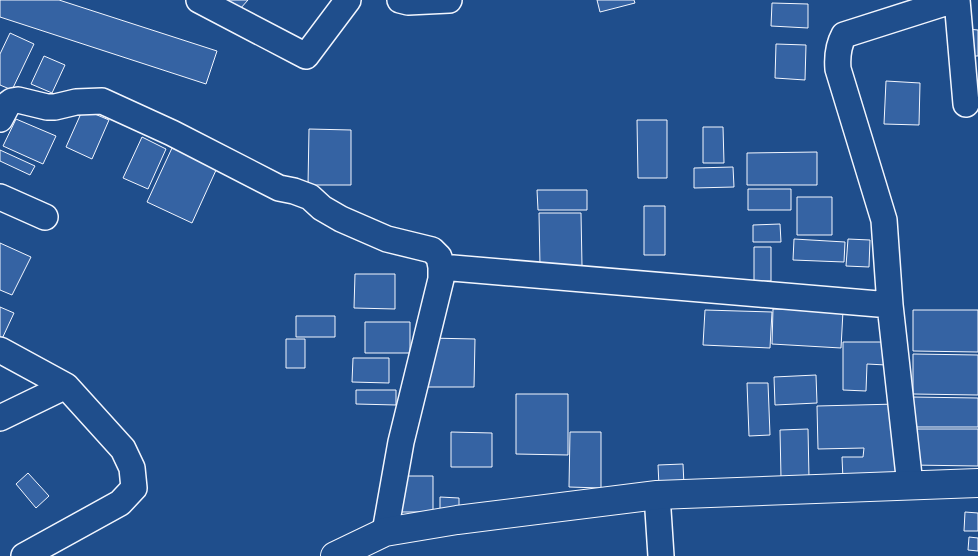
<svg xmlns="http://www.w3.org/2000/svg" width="978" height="556" viewBox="0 0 978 556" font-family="'DejaVu Sans',sans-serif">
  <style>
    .building { fill: #3563a3; stroke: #f2f6ff }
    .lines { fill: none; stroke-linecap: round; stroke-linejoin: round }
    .street-casing { stroke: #f2f6ff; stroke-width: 28 }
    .secondary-casing { stroke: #f2f6ff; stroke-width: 30 }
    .street { stroke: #1f4e8c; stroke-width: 25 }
    .secondary { stroke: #1f4e8c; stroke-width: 28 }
  </style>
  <rect width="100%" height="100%" fill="#1f4e8c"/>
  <path class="building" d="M 0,0 L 59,0 L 217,51 L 206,84 L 0,17 Z
    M 228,0 L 248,0 L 240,9 Z
    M 597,0 L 634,0 L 635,3 L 600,12 Z
    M 772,3 L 808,4 L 808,28 L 771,26 Z
    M 968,29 L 978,30 L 978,56 L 966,56 Z
    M 10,33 L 34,44 L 12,90 L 0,85 L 0,54 Z
    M 776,44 L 806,45 L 805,80 L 775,78 Z
    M 44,56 L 65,65 L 52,93 L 31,84 Z
    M 886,81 L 920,83 L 919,125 L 884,124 Z
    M 83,109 L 109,120 L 92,159 L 66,147 Z
    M 16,119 L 56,136 L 43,164 L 3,146 Z
    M 637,120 L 667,120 L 667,178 L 638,178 Z
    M 703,127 L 723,127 L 724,163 L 703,163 Z
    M 309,129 L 351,130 L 351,185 L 308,185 Z
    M 142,137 L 166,149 L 148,189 L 123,178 Z
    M 172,148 L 217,168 L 192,223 L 147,202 Z
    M 0,150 L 35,166 L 30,175 L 0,161 Z
    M 817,152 L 817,185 L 747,185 L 747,153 Z
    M 733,167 L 734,187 L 694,188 L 694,168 Z
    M 748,189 L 791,189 L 791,210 L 748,210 Z
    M 537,190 L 587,190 L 587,210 L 538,210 Z
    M 797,197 L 832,197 L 832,235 L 797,235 Z
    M 644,206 L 665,206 L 665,255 L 644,255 Z
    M 539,213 L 581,213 L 582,266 L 540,266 Z
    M 780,224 L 781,242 L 753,242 L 753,225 Z
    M 794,239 L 845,242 L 844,262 L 793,260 Z
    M 848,239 L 870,240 L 869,267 L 846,266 Z
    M 0,243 L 31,257 L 12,295 L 0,290 Z
    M 754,247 L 771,247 L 771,281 L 754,281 Z
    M 355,274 L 395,274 L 395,309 L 354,308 Z
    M 0,307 L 14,313 L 1,341 L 0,340 Z
    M 773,309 L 843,311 L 841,348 L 772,344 Z
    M 705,310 L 772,312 L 770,348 L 703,345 Z
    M 913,310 L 978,310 L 978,352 L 913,351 Z
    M 296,316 L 335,316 L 335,337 L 296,337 Z
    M 365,322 L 410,322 L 410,353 L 365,353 Z
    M 428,338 L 475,339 L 474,387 L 427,387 Z
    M 286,339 L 305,339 L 305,368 L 286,368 Z
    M 843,342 L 886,342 L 886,365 L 867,364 L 866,391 L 843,390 Z
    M 913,354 L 978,355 L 978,395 L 913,394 Z
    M 353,358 L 389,358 L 389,383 L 352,382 Z
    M 816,375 L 817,403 L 775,405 L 774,377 Z
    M 747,383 L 768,383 L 770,435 L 749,436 Z
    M 356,390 L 396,390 L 396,405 L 356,404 Z
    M 516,394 L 568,394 L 568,455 L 516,454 Z
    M 911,397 L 978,398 L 978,427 L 911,427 Z
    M 897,404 L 899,479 L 843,480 L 842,457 L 863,457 L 864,448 L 818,449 L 817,406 Z
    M 808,429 L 809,478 L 781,478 L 780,430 Z
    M 911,429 L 978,429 L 978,466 L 910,465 Z
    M 451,432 L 492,433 L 492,467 L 451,467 Z
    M 570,432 L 601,432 L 601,488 L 569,487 Z
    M 683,464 L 684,485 L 659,486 L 658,465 Z
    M 28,473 L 49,496 L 36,508 L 16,484 Z
    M 399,476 L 433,476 L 433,512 L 398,512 Z
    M 440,497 L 459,498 L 459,516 L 440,516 Z
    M 965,512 L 978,513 L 978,531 L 964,531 Z
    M 969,537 L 978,538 L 978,551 L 968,550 Z"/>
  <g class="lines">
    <g class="street-casing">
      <path id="street" d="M 199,0 L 306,56 L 348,0
        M 400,0 L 408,2 L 449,0
        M 957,0 L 966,104
        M 0,119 L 8,104 L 12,101 L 18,100 L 47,107 L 55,107 L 76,102 L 102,101 L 172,133 L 279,188 L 294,191 L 310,197 L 322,208 L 341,219 L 387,239 L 432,250 L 439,257 L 441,267 L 441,279 L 401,442 L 385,532
        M 0,197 L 45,217
        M 441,267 L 890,305
        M 0,350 L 66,386 L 123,449 L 132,468 L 134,488 L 120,503 L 24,556
        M 0,418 L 66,386
        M 910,485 L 890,305 L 884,220 L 838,69 C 837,57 838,46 844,35 L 954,0
        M 657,495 L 661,556"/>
    </g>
    <g class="secondary-casing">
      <path id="secondary" d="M 335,556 L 385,532 L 457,520 L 657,495 L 978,483"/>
    </g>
    <use href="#street" class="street"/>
    <use href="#secondary" class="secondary"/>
  </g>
</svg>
